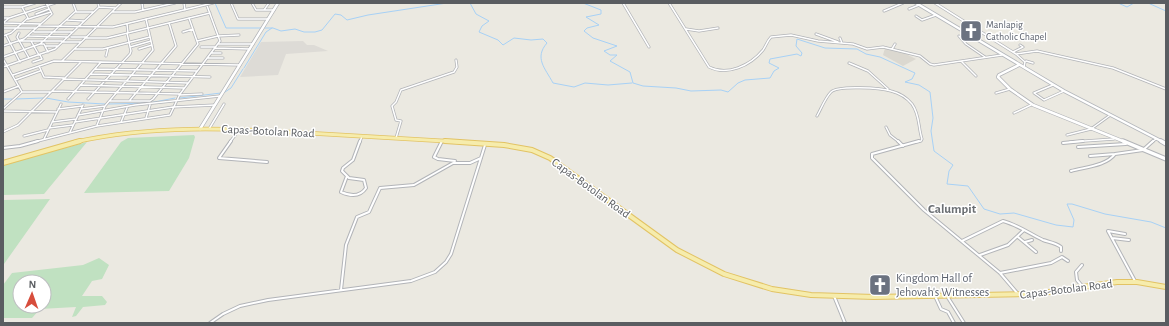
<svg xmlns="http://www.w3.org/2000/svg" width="1169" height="326" viewBox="0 0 1169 326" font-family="'Alegreya Sans',sans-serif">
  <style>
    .industrial { fill: #dddbd6 }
    .education { fill: #dbd8d0 }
    .green { fill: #c0e1c1; fill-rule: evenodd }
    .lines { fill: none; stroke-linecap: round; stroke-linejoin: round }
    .stream { stroke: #a7d1f6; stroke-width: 1 }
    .minor-far1-casing { stroke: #b2b4b8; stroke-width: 3 }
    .minor-casing { stroke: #b2b4b8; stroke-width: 4 }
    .tertiary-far1-casing { stroke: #b2b4b8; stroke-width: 4 }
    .tertiary-casing { stroke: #b2b4b8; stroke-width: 5.5 }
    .secondary-far1-casing { stroke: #b3b6bb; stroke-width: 4 }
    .secondary-casing { stroke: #b3b6bb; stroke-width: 5.5 }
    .primary-far1-casing { stroke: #e2c364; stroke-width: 4.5 }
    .primary-casing { stroke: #e2c364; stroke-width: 6 }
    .minor-far1 { stroke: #fff; stroke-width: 1.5 }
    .minor { stroke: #fff; stroke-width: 2 }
    .tertiary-far1 { stroke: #fff; stroke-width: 2.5 }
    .tertiary { stroke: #fff; stroke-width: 3.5 }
    .secondary-far1 { stroke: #fff; stroke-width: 2.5 }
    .secondary { stroke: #fff; stroke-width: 3.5 }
    .primary-far1 { stroke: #f6ecac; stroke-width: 3 }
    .primary { stroke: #f6ecac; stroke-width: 4 }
    .labels { text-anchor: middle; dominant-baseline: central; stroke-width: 3; stroke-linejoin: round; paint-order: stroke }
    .far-worship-label { font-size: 10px; fill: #5b616d; stroke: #fff; text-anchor: start }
    .street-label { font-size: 12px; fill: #5a5d61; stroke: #fff }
    .worship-label { font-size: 12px; fill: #5b616d; stroke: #fff; text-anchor: start }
    .neighbourhood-label { font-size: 13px; font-weight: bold; fill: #6b6f73; stroke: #fff }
  </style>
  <rect width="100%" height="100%" fill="#ebe9e1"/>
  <path class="industrial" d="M 303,41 L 307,45 L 314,45 L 328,51 L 286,54 L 278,75 L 240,77 L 261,42 Z"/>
  <path class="education" d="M 885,48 L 900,51 L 916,59 L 903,66 L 883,55 Z"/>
  <path class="green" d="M 194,135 L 195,137 L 189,158 L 169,191 L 84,193 L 121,142 L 128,138 Z
    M 87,142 L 44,194 L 3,195 L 3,165 Z
    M 50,199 L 4,264 L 3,264 L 3,200 Z
    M 99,258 L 109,265 L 102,279 L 92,281 L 82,296 L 102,296 L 107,302 L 105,305 L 83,307 L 76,316 L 72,317 L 76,307 L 40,309 L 32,318 L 3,318 L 3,285 L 12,273 L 83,265 ZM 20,282 L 44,282 L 44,306 L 20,306 Z"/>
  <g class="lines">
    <path class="stream" d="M 215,3 L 226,28 L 261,28
      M 470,3 L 476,14 L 489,21 L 482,26 L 479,32 L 498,40 L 503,45 L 514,38 L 531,40 L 543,39 L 547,43 C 534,58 545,68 553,83 L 574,87 L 585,83 L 608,85 L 632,83
      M 583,3 L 601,10 L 601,14 L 586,17 L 599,25 L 587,28 L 584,31 L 593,38 L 617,46 L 604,51 L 610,55 L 617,55 L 610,61 L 630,72 L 633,83 L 643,86 L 676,88 L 691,91 L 721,90 L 728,92 L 738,83 L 745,80 L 770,78 L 774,71 L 779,68 L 769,63 L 770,59 L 797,54 L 801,56 L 802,53 L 796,46 L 797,39 L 825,48 L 857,49 L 866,54 L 880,57 L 915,73 L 912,79 L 905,82 L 919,85 L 930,92 L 933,118 L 931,131 L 934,151 L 953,165 L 949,171 L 947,184 L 968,186 L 984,209 L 1000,214 L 1014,213 L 1056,225 L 1073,227 L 1074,220 L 1067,204 L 1072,204 L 1105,214 L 1151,222 L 1166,228
      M 1118,3 L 1127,7 L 1134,3
      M 1148,3 L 1166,11
      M 265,28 L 273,28 L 281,31 L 295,29 L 304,32 L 315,32 L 322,30 L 335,14 L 341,15 L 347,20 L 368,15 L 447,3
      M 244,68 L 266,32 L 272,28
      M 225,92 L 231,88 L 243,69
      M 46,98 L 68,102 L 105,104
      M 180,98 L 221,93
      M 3,99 L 12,99
      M 16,99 L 43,98
      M 109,104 L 149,103 L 175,98"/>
    <g class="minor-far1-casing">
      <path id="minor-far1" d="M 142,3 L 143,10
        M 184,3 L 185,10
        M 231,3 L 238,19 L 268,19
        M 252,3 L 256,10 L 274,10
        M 623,3 L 649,47
        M 669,3 L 709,67 C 727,76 750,66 763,50 C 766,46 767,41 771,37 L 791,35 L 818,41 L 853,44 L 867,49 L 883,47 L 920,56 L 930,64 L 934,65 L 1002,55
        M 935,3 L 1016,54
        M 3,7 L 22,7 L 28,18 L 11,33 L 3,36
        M 22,7 L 35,3
        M 99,7 L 116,8
        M 909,9 L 919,5
        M 264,10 L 269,3
        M 884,11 L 903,3
        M 76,12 L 93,12
        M 112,12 L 135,12 L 175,3
        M 36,14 L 49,9
        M 916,16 L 922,20 L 936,15
        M 3,18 L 9,18 L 3,23
        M 9,18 L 55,3
        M 28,19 L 51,12
        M 67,20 L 84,21
        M 3,23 L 41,24
        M 127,24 L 128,33
        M 39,26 L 113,27 L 213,3
        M 3,28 L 36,28
        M 686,29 L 699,31 L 718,28
        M 34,32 L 73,32
        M 183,32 L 193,29
        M 19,33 L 17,37 L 29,58
        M 816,34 L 838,42
        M 6,35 L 20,62
        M 28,36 L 68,37
        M 959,36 L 966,44 L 985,57
        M 71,37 L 86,37
        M 86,38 L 107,38 L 210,13
        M 840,38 L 842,43
        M 21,41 L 43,41
        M 31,41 L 39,55
        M 43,41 L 62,41
        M 197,41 L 218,36 L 239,35
        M 63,42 L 81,42
        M 40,44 L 44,44 L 48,52
        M 218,44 L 253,44
        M 3,46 L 24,39 L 52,14 L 46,3
        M 45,46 L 58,46
        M 130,47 L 151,41
        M 201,47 L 215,47
        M 215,48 L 250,49
        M 75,49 L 103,49 L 150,37
        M 139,49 L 152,45
        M 892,49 L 895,44
        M 1013,52 L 1023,47 L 1020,45
        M 211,53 L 221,53
        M 106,56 L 108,48
        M 3,57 L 40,44 L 76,11 L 73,3
        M 208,58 L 223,58
        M 3,59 L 22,92
        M 62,61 L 121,3
        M 1026,61 L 1033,63
        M 33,62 L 42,59 L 40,55
        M 962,62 L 976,76
        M 849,63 L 868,71 L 888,89
        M 39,66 L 44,77 L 64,78
        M 3,67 L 55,49 L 99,7 L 98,3
        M 1024,67 L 1025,62 L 1016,54 L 1037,51 L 1113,68 L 1166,89
        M 95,69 L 197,71
        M 90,74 L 210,77
        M 13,75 L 54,61 L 240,65
        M 63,79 L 188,83
        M 15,80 L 40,71
        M 80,85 L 184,88
        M 1053,85 L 1034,93 L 1044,100 L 1064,91
        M 52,91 L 180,94
        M 3,92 L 19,86
        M 996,93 L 1010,89
        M 179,95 L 202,94
        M 68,99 L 101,62
        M 88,99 L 130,54 L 131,51 L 127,33
        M 130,100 L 176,46 L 169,23
        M 109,101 L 150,101 L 153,99 L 198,44 L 189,18
        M 3,109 L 22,92 L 50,92
        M 58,109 L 82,106
        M 81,109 L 105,106
        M 3,111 L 57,112
        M 1014,113 L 1031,105
        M 78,115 L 135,105 L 220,96
        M 817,116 C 821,109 825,98 831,92 C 838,85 881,88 891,91 C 899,93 907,98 912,104 C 920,115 918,127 922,139 L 921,141 L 916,142
        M 146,118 L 150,105
        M 52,122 L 76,119
        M 75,122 L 173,107 L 215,105
        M 121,122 L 127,108
        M 97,125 L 105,106 L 153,50 L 146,19
        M 886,127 L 890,135 L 899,142
        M 49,128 L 73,125
        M 209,129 L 224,104
        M 3,132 L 18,125 L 81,62
        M 70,132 L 83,105
        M 1067,135 L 1091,129 L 1109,116
        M 24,136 L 48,130
        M 396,138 L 401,121 L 396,120 L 392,106 L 396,102 L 401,90 L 454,72 L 457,67 L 456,60
        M 44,139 L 61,104
        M 34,142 L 97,126 L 170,115 L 180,94 L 220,41 L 206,3
        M 230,142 L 239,130
        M 360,142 L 362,136
        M 441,142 L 442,141
        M 1070,142 L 1114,139
        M 1152,142 L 1156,139"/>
    </g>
    <g class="minor-casing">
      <path id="minor" d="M 231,141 L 219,158 L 267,162
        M 442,141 L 434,157 L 438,159 L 455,161
        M 898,141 L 903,146
        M 919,141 L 872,154 L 872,158 L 924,210 L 1000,273 L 1018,294
        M 1063,143 L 1083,141
        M 1078,147 L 1126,144
        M 3,148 L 20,146 L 38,141
        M 1090,156 L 1115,154
        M 1071,171 C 1085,167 1106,166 1115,154 L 1143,150 L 1153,141
        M 347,176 L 349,178 L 364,180 L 366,188 C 360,197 350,196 341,192 Z
        M 347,176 L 342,171 L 343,168 L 353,160 L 360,141
        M 1125,234 L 1108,231 L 1135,281
        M 1018,237 L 1036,252
        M 1112,238 L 1129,240
        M 962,241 L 1003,221 C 1018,225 1030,234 1043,240 C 1049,242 1056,243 1061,247 L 1061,251
        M 1025,242 L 1032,240
        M 980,255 L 1008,245 L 1024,230
        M 1082,265 L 1076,272 L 1077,280 L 1082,286
        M 1000,273 L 1051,263 L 1062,257 L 1068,261
        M 341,290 L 346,245 L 357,217 L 369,212 L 380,188 L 414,185 L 453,163 L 470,163 L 481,158
        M 834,296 L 845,323
        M 935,296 L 941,309 L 948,312 L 954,323
        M 947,296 L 964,323
        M 210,323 L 223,314 L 240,306 L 268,300 L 411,281 L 435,272 L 446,262 L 451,254 L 485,145"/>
    </g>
    <g class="tertiary-far1-casing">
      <path id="tertiary-far1" d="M 1019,65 L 999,75 L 998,77 L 1010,89 L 1033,105 L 1125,142
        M 200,129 L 278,3"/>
    </g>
    <g class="tertiary-casing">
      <path id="tertiary" d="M 1123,141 L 1166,159"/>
    </g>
    <g class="secondary-far1-casing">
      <path id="secondary-far1" d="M 916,3 L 1064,91 L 1163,142"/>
    </g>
    <g class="secondary-casing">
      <path id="secondary" d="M 1161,141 L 1166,144"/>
    </g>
    <g class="primary-far1-casing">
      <path id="primary-far1" d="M 75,142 C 152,125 229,128 307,133 C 359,136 410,139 461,142"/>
    </g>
    <g class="primary-casing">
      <path id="primary" d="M 445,141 L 504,145 L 532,150 L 550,158 L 677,250 L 724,274 L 772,289 L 811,295 L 874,297 L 1035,294 L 1117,282 L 1137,282 L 1166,287
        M 3,163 L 80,141"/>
    </g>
    <use href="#minor-far1" class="minor-far1"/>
    <use href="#minor" class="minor"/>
    <use href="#tertiary-far1" class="tertiary-far1"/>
    <use href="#tertiary" class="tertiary"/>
    <use href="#secondary-far1" class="secondary-far1"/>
    <use href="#secondary" class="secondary"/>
    <use href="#primary-far1" class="primary-far1"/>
    <use href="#primary" class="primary"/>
  </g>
  <defs>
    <g id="church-square" transform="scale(1.15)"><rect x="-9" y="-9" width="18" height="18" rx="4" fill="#6b7280" stroke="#fff"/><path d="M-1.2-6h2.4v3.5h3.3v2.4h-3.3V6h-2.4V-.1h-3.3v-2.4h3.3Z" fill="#fff"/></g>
  </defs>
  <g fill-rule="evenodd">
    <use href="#church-square" x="971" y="31"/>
    <use href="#church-square" x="880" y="285"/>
  </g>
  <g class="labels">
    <g class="far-worship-label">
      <text x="986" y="25">Manlapig<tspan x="986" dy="12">Catholic Chapel</tspan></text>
    </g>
    <g class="street-label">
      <text transform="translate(268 131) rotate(3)">Capas-Botolan Road</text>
      <text transform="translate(591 188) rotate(36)">Capas-Botolan Road</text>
      <text transform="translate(1066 289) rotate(-7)">Capas-Botolan Road</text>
    </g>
    <g class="worship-label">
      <text x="896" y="278">Kingdom Hall of<tspan x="896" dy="14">Jehovah's Witnesses</tspan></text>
    </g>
    <g class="neighbourhood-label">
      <text x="952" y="209">Calumpit</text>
    </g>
  </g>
  <rect width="1169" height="326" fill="none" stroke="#5a5d61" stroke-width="8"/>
  <g transform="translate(32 294) rotate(2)"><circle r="19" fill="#ffffff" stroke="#bdbec0"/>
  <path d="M0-3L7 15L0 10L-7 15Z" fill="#d74d3c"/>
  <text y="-6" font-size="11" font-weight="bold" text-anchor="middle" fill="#5a5d61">N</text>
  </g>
</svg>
